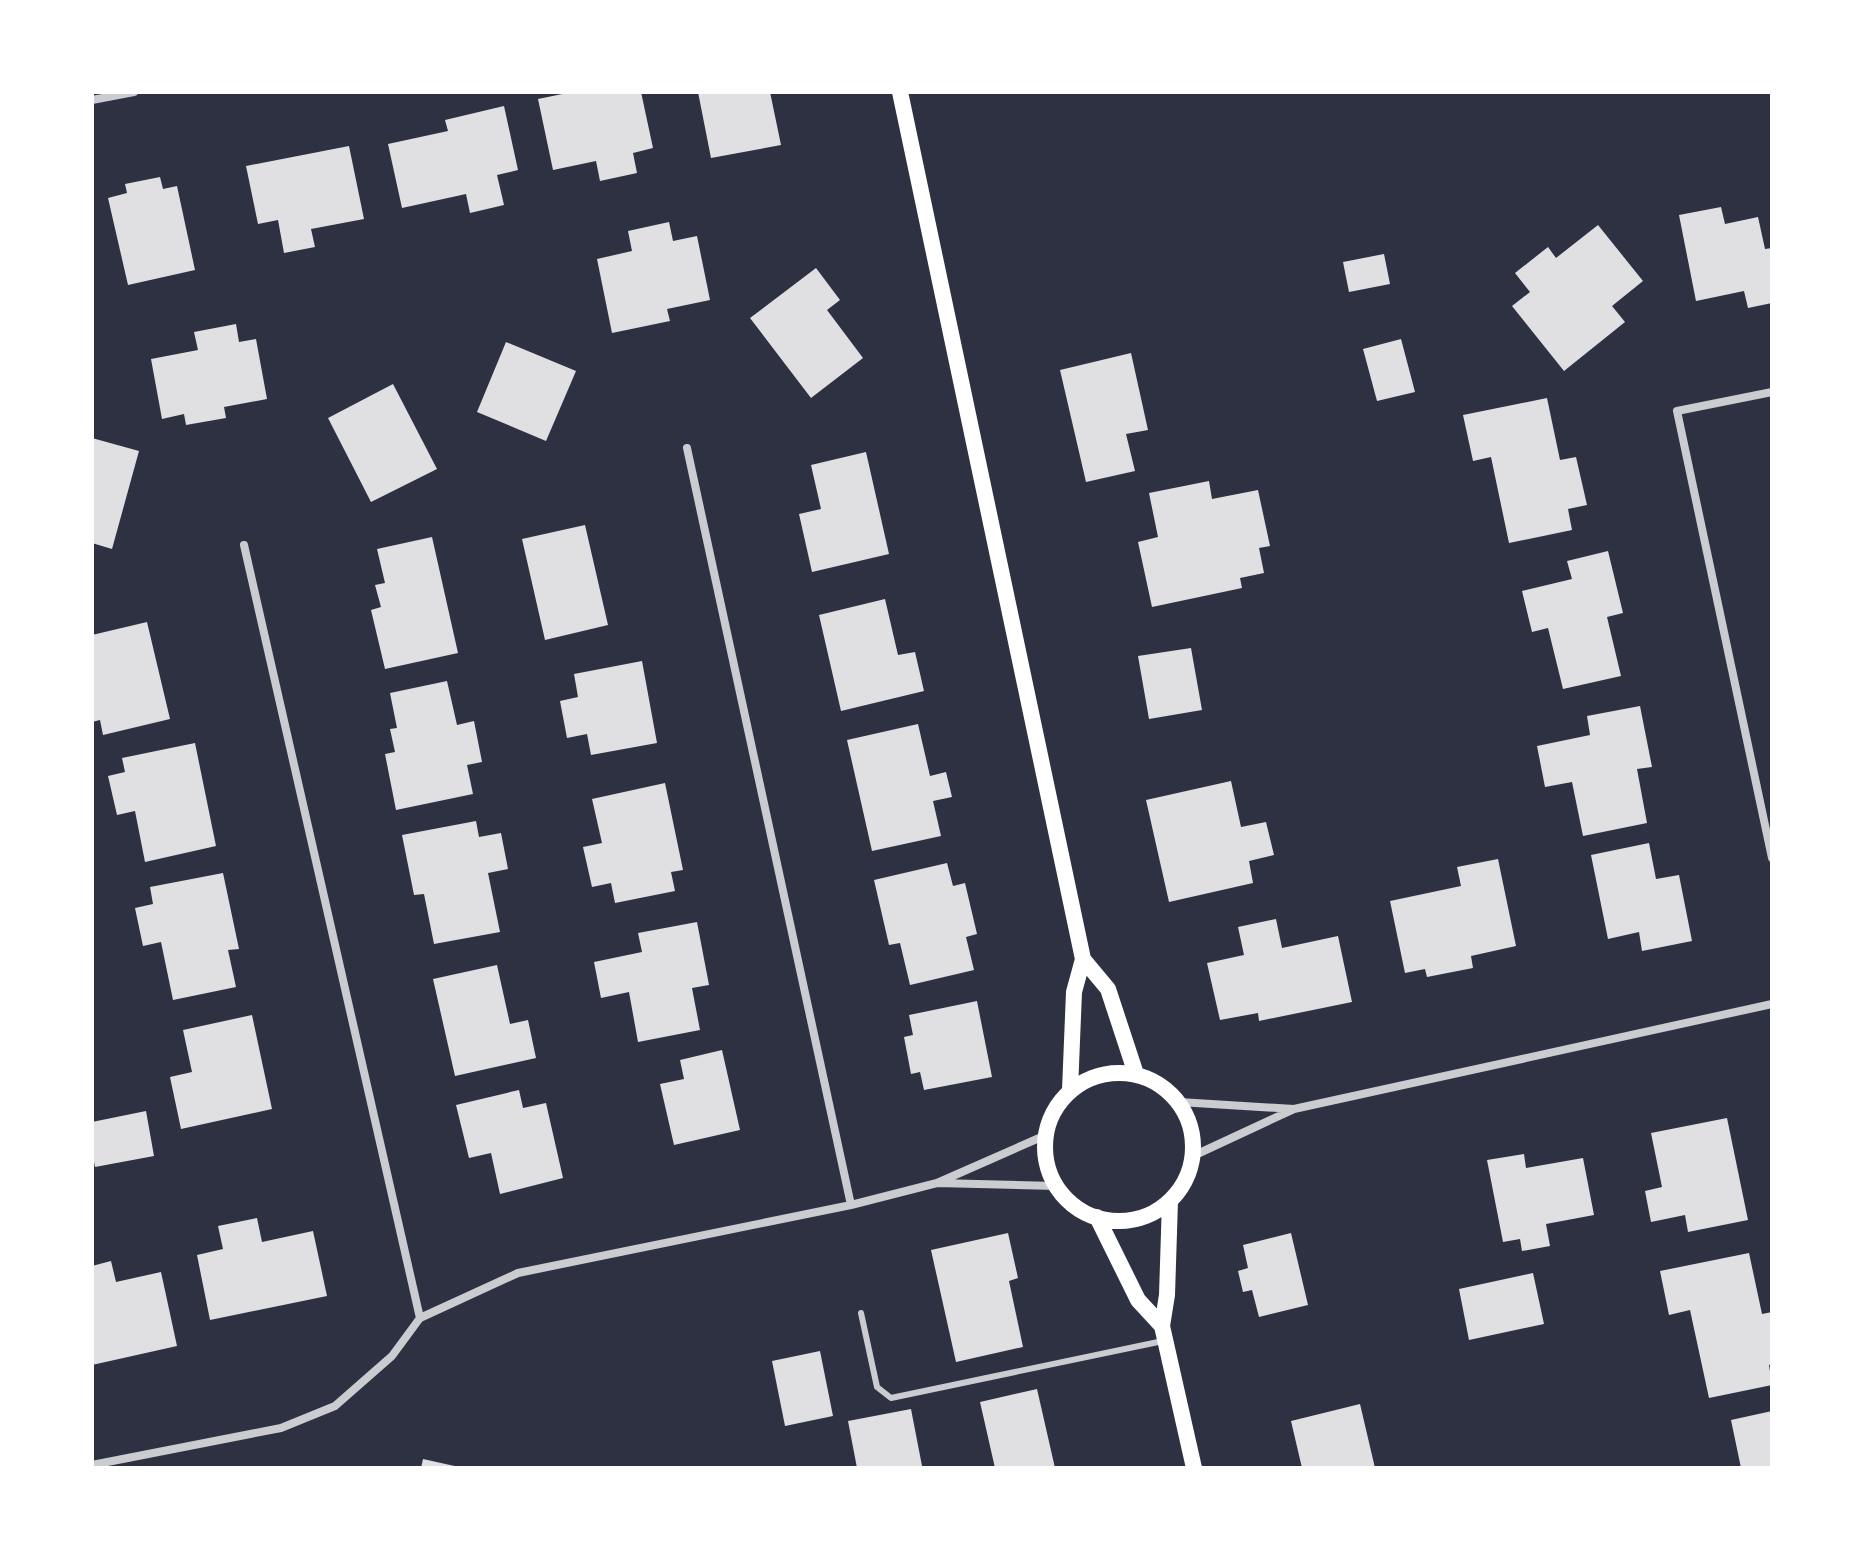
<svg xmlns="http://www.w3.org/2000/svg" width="1864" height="1560" viewBox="0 0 1864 1560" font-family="'Alegreya Sans',sans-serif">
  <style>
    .building { fill: #e0e0e3 }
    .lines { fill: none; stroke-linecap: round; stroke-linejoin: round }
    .service { stroke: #caccd0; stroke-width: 6 }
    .minor { stroke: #caccd0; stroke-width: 8 }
    .secondary { stroke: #fff; stroke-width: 16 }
  </style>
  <rect width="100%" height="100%" fill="#2d3142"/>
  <path class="building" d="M 572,92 L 641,92 L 653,148 L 633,153 L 637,173 L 600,181 L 596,161 L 553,170 L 538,99 Z
    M 698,92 L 770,92 L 781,145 L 711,158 Z
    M 504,106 L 518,170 L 497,175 L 504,205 L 470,213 L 466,194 L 402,208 L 388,144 L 448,131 L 445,120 Z
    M 349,146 L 364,219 L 311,229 L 315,247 L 284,253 L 278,220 L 258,224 L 246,166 Z
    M 160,177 L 163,189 L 177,186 L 195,270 L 128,285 L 108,198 L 127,193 L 125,184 Z
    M 1721,207 L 1725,224 L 1758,217 L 1765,249 L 1772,248 L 1772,303 L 1748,308 L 1744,291 L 1696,301 L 1679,215 Z
    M 669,222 L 673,241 L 697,236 L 710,300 L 667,309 L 670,321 L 612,333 L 597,259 L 632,251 L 628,231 Z
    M 1598,225 L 1643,281 L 1612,306 L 1625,322 L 1564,371 L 1512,306 L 1530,292 L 1515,273 L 1548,247 L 1556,258 Z
    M 1384,254 L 1390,284 L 1349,292 L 1343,262 Z
    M 816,268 L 840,300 L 827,310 L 863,358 L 811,398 L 750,318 Z
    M 236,324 L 239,342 L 256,339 L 267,399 L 224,407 L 226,418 L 186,425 L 184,414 L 162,419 L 151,359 L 198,350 L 194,332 Z
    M 1401,339 L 1415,392 L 1377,401 L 1363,349 Z
    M 506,342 L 576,371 L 546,441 L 477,412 Z
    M 1131,353 L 1148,430 L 1126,434 L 1135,471 L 1086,482 L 1060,370 Z
    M 393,384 L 437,469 L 371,502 L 328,418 Z
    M 1547,398 L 1560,460 L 1576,457 L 1587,505 L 1568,509 L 1572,530 L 1509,543 L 1491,457 L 1473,461 L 1463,415 Z
    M 92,438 L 139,451 L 112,549 L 92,543 Z
    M 866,452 L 889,554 L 812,572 L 799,514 L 821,509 L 811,465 Z
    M 1209,481 L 1212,499 L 1258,490 L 1270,546 L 1259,548 L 1264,573 L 1240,578 L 1242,588 L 1152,607 L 1138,542 L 1158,537 L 1149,493 Z
    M 585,525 L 608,625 L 545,640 L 522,539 Z
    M 432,537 L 458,653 L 385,669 L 371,610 L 381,607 L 375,585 L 385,583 L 377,549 Z
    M 1608,551 L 1623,613 L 1607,617 L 1621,676 L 1563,689 L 1548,628 L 1532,632 L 1522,591 L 1572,579 L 1567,561 Z
    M 885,599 L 898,655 L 915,652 L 924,691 L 841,711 L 819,615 Z
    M 147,622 L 170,719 L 103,735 L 100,720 L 92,722 L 92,635 Z
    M 1191,648 L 1202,710 L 1149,719 L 1138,656 Z
    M 642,661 L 657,743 L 591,755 L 587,734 L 567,738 L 560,701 L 578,697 L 574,674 Z
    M 447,681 L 457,725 L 474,721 L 482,762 L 467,765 L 473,794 L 396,810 L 385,754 L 395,752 L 390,729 L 397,728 L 390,693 Z
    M 1640,706 L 1652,767 L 1637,769 L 1647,823 L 1583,836 L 1572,782 L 1545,787 L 1537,746 L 1590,735 L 1587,716 Z
    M 918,724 L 930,776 L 946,772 L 952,797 L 933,801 L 941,836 L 872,851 L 847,740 Z
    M 195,743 L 216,846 L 145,862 L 135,811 L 117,815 L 108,776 L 125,772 L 122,758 Z
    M 1231,781 L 1241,827 L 1266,822 L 1274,855 L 1249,861 L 1253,883 L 1169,902 L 1146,800 Z
    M 665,783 L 683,870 L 671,872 L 675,891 L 615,903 L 611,883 L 592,887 L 583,847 L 602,843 L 592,799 Z
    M 476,821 L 479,837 L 501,833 L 508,869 L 488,873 L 500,932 L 434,944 L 424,894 L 414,895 L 402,835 Z
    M 1649,843 L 1656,879 L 1679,875 L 1692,941 L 1642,951 L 1639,932 L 1608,939 L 1591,855 Z
    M 1498,859 L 1516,946 L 1471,956 L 1473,968 L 1427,977 L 1425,969 L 1405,973 L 1390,901 L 1461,886 L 1457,867 Z
    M 947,863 L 953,886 L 965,883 L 977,934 L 966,937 L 974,970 L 910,985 L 900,943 L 889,945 L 874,880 Z
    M 223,873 L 239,949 L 228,950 L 236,987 L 173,1000 L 161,942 L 143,946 L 135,908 L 153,904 L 150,887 Z
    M 1276,919 L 1282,948 L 1338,936 L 1352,1002 L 1259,1021 L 1258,1013 L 1220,1020 L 1207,963 L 1244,955 L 1238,927 Z
    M 697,922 L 709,985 L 692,988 L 700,1030 L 638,1042 L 629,992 L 601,998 L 594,962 L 642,952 L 638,933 Z
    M 497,965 L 510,1024 L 528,1020 L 536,1058 L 455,1076 L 433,979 Z
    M 977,1001 L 992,1077 L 924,1090 L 920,1072 L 911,1074 L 904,1037 L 913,1035 L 909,1015 Z
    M 252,1015 L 272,1109 L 181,1129 L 170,1077 L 192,1072 L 183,1030 Z
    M 722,1050 L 740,1130 L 674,1145 L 660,1084 L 684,1079 L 680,1060 Z
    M 519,1090 L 523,1108 L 546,1103 L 563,1178 L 500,1194 L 491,1153 L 469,1158 L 456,1105 Z
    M 146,1111 L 154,1156 L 95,1167 L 92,1151 L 92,1122 Z
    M 1727,1118 L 1748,1220 L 1688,1232 L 1685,1215 L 1651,1222 L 1645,1191 L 1662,1187 L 1651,1133 Z
    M 1524,1154 L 1526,1168 L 1583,1158 L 1594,1215 L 1546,1224 L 1550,1246 L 1522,1251 L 1520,1239 L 1503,1242 L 1487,1160 Z
    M 257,1218 L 262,1242 L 313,1231 L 327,1296 L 210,1320 L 197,1255 L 223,1249 L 218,1226 Z
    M 1008,1233 L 1018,1278 L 1009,1281 L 1023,1347 L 956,1362 L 931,1250 Z
    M 1291,1233 L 1308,1305 L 1259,1317 L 1252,1290 L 1243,1292 L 1238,1271 L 1248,1268 L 1243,1245 Z
    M 1749,1253 L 1762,1314 L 1772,1312 L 1772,1364 L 1769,1365 L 1772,1385 L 1709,1398 L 1690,1310 L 1669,1315 L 1660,1271 Z
    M 111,1261 L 116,1282 L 161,1272 L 177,1346 L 92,1365 L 92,1266 Z
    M 1533,1273 L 1544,1324 L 1469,1340 L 1459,1289 Z
    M 820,1351 L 833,1416 L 785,1426 L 772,1361 Z
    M 1037,1389 L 1055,1468 L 995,1468 L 980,1402 Z
    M 1360,1404 L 1375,1468 L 1302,1468 L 1291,1421 Z
    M 911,1409 L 922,1466 L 857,1468 L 848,1421 Z
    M 1772,1411 L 1772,1468 L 1741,1468 L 1731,1420 Z
    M 423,1459 L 459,1467 L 459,1468 L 421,1468 Z"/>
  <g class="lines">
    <path class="service" d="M 861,1313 L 877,1387 L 891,1398 L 1163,1341"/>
    <path class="minor" d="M 92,100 L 134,92
      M 1772,392 L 1677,411 L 1772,858
      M 687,448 L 851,1205
      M 244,545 L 420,1318
      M 1179,1102 L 1294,1109 L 1193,1156
      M 1294,1109 L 1772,1004
      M 1046,1135 L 937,1183 L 1056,1186
      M 92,1465 L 281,1428 L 335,1406 L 392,1356 L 420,1318 L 518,1273 L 851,1205 L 937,1183"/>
    <path class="secondary" d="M 900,92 L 1083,959 L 1074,992 L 1070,1090
      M 1083,959 L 1108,989 L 1136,1074
      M1045 1147a74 74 0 1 1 148 0a74 74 0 1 1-148 0Z
      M 1170,1201 L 1167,1295 L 1162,1326 L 1194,1468
      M 1097,1217 L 1138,1300 L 1162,1326"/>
  </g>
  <rect width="1864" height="1560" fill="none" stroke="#ffffff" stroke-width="188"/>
</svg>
